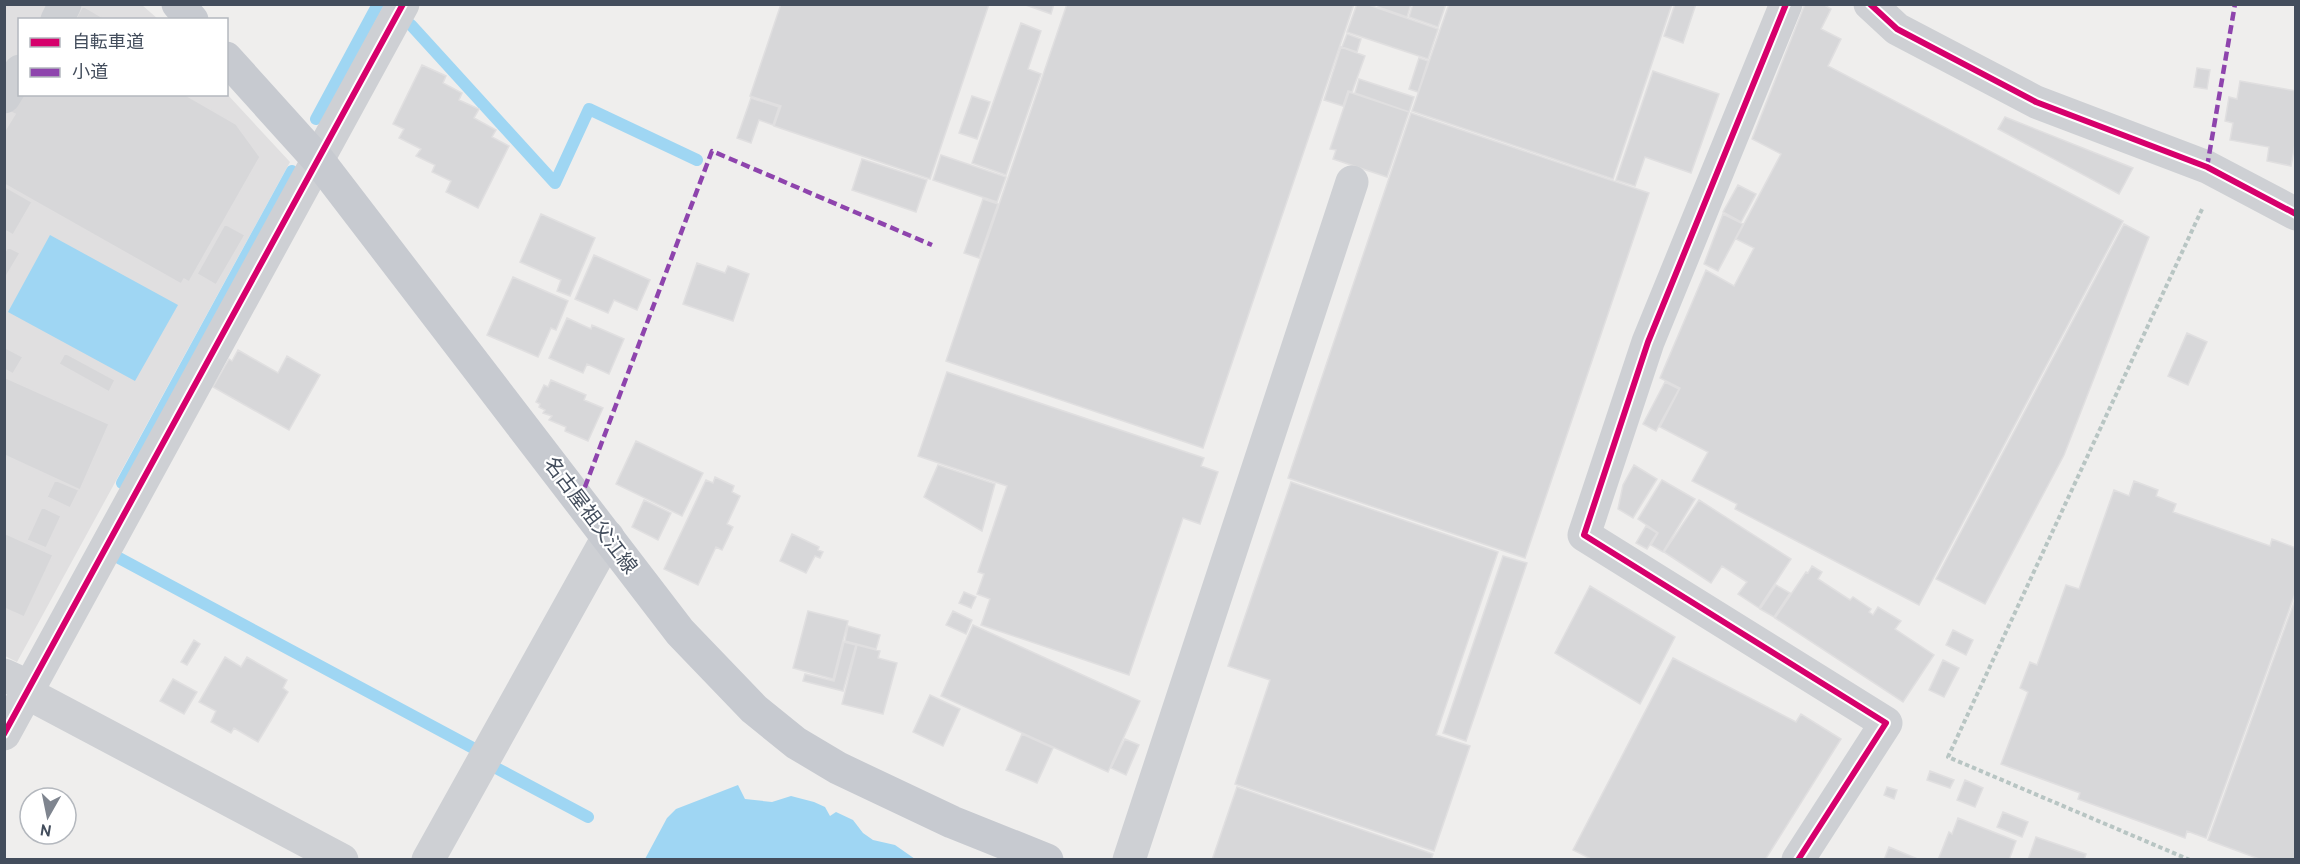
<svg xmlns="http://www.w3.org/2000/svg" width="2300" height="864" viewBox="0 0 2300 864" font-family="Cabin,'Noto Sans JP',sans-serif">
  <style>
    .education { fill: #e0dfe0 }
    .water { fill: #9fd6f3 }
    .lines { fill: none; stroke-linecap: round; stroke-linejoin: round }
    .stream { stroke: #9fd6f3; stroke-width: 12 }
    .building { fill: #d7d7d9; stroke: #e0dfe0; stroke-width: 1.5 }
    .path { stroke: #b8c5c3; stroke-width: 4; stroke-dasharray: 4.5 3; stroke-linecap: butt }
    .minor { stroke: #ced0d4; stroke-width: 33 }
    .major { stroke: #c7cad0; stroke-width: 33 }
    .quiet { stroke: #8e44ad; stroke-width: 4.5; stroke-dasharray: 9 4.5; stroke-linecap: butt }
    .cycleway-casing { stroke: #fff; stroke-width: 10 }
    .cycleway { stroke: #d6006c; stroke-width: 6 }
    .labels { text-anchor: middle; dominant-baseline: central; stroke-width: 4.5; stroke-linejoin: round; paint-order: stroke }
    .street-label { font-size: 20px; fill: #434d5c; stroke: #fff }
  </style>
  <rect width="100%" height="100%" fill="#efeeed"/>
  <path class="education" d="M 5,5 L 142,5 L 158,19 L 20,20 L 20,94 L 227,94 L 290,162 L 17,662 L 5,656 Z"/>
  <path class="water" d="M 50,235 L 178,305 L 135,381 L 8,312 Z
    M 738,785 L 745,799 L 772,802 L 791,796 L 814,802 L 825,807 L 830,816 L 836,812 L 853,820 L 863,833 L 873,840 L 895,845 L 915,859 L 645,859 L 667,818 L 676,809 Z"/>
  <g class="lines">
    <path class="stream" d="M 411,25 L 555,183 L 589,109 L 697,160
      M 316,119 L 378,4
      M 122,483 L 292,171
      M 119,558 L 473,748
      M 498,769 L 588,817"/>
  </g>
  <path class="building" d="M 781,4 L 989,4 L 930,179 L 774,126 L 781,106 L 750,96 Z
    M 1023,4 L 1054,4 L 1051,14 Z
    M 1067,4 L 1354,4 L 1203,448 L 946,361 Z
    M 1357,4 L 1366,4 L 1438,29 L 1428,59 L 1347,32 Z
    M 1379,4 L 1411,4 L 1407,17 L 1378,7 Z
    M 1413,4 L 1446,4 L 1438,27 L 1409,17 Z
    M 1449,4 L 1672,4 L 1613,179 L 1412,111 Z
    M 1675,4 L 1696,4 L 1683,43 L 1664,36 Z
    M 1805,4 L 1823,4 L 1831,9 L 1821,29 L 1841,39 L 1828,66 L 2123,221 L 1919,605 L 1735,509 L 1737,504 L 1692,481 L 1708,452 L 1660,427 L 1680,388 L 1660,378 L 1706,270 L 1734,286 L 1754,248 L 1736,239 L 1781,154 L 1752,139 Z
    M 83,6 L 107,20 L 75,20 Z
    M 1021,23 L 1041,31 L 1028,69 L 1041,74 L 1006,175 L 972,163 Z
    M 1347,34 L 1361,39 L 1357,52 L 1342,47 Z
    M 1341,47 L 1365,56 L 1352,92 L 1348,91 L 1343,106 L 1324,100 Z
    M 1419,58 L 1428,61 L 1418,92 L 1409,89 Z
    M 422,65 L 446,76 L 443,83 L 462,93 L 459,100 L 479,109 L 474,118 L 496,130 L 492,137 L 509,146 L 478,208 L 446,192 L 451,181 L 432,172 L 435,165 L 416,156 L 421,149 L 399,138 L 404,129 L 393,124 Z
    M 2197,68 L 2210,70 L 2207,89 L 2194,87 Z
    M 1653,71 L 1719,94 L 1691,173 L 1645,157 L 1635,186 L 1616,180 Z
    M 1359,79 L 1414,97 L 1409,112 L 1355,93 Z
    M 2240,81 L 2296,91 L 2296,139 L 2291,166 L 2267,161 L 2269,147 L 2230,140 L 2233,123 L 2225,121 L 2229,97 L 2237,99 Z
    M 1349,92 L 1409,112 L 1387,177 L 1333,159 L 1336,150 L 1330,149 Z
    M 20,94 L 184,94 L 236,124 L 260,157 L 189,282 L 184,279 L 181,284 L 4,184 L 4,132 L 15,114 L 4,109 Z
    M 972,96 L 990,102 L 977,139 L 959,133 Z
    M 751,98 L 779,107 L 773,125 L 759,120 L 751,143 L 737,138 Z
    M 1411,113 L 1649,193 L 1525,558 L 1288,478 Z
    M 2005,117 L 2133,168 L 2119,194 L 1998,129 Z
    M 941,155 L 1006,177 L 997,202 L 933,180 Z
    M 862,159 L 927,180 L 916,212 L 852,190 Z
    M 1738,185 L 1756,194 L 1741,222 L 1723,212 Z
    M 4,186 L 32,202 L 13,235 L 4,230 Z
    M 983,199 L 998,204 L 979,258 L 964,253 Z
    M 541,214 L 595,238 L 570,296 L 557,291 L 561,280 L 520,262 Z
    M 1723,214 L 1743,224 L 1718,271 L 1704,264 Z
    M 225,224 L 245,235 L 216,285 L 197,274 Z
    M 2124,224 L 2149,237 L 2064,455 L 1985,604 L 1936,579 Z
    M 8,247 L 20,253 L 4,280 L 4,254 Z
    M 594,255 L 650,280 L 637,310 L 614,300 L 608,313 L 575,299 Z
    M 697,263 L 725,273 L 728,266 L 749,274 L 733,321 L 683,304 Z
    M 513,277 L 568,301 L 556,330 L 551,328 L 538,357 L 487,335 Z
    M 567,318 L 591,329 L 592,325 L 624,339 L 609,374 L 587,364 L 583,373 L 549,358 Z
    M 2187,333 L 2207,342 L 2188,385 L 2168,376 Z
    M 4,347 L 23,357 L 13,374 L 4,369 Z
    M 238,350 L 278,373 L 287,356 L 320,375 L 289,430 L 213,387 L 229,359 L 232,361 Z
    M 65,353 L 115,380 L 109,392 L 59,364 Z
    M 947,372 L 1204,458 L 1201,466 L 1218,472 L 1200,524 L 1183,518 L 1129,675 L 981,625 L 990,599 L 977,594 L 984,574 L 978,572 L 1007,486 L 918,456 Z
    M 4,377 L 109,424 L 80,490 L 4,455 Z
    M 551,380 L 586,395 L 584,400 L 603,408 L 588,441 L 565,431 L 566,427 L 549,420 L 552,416 L 543,413 L 545,410 L 539,407 L 540,404 L 536,402 L 544,385 L 548,387 Z
    M 1665,382 L 1679,389 L 1656,431 L 1643,424 Z
    M 636,441 L 703,473 L 682,516 L 616,484 Z
    M 938,465 L 995,484 L 982,531 L 924,497 Z
    M 1634,465 L 1657,479 L 1633,518 L 1618,509 L 1623,485 Z
    M 715,477 L 734,486 L 732,492 L 740,496 L 727,524 L 733,527 L 722,550 L 716,547 L 698,585 L 664,569 L 706,480 L 713,483 Z
    M 55,480 L 79,490 L 70,508 L 47,497 Z
    M 1662,480 L 1695,499 L 1663,552 L 1651,545 L 1658,533 L 1638,519 Z
    M 2134,481 L 2158,490 L 2156,496 L 2176,504 L 2173,512 L 2270,546 L 2272,539 L 2296,548 L 2296,591 L 2206,838 L 2187,831 L 2185,838 L 2078,799 L 2080,793 L 2001,764 L 2028,692 L 2020,688 L 2030,662 L 2037,665 L 2066,585 L 2079,589 L 2114,490 L 2129,496 Z
    M 1291,482 L 1498,552 L 1436,735 L 1470,746 L 1434,851 L 1235,784 L 1270,680 L 1228,666 Z
    M 644,500 L 671,513 L 658,540 L 632,527 Z
    M 1699,500 L 1791,559 L 1759,608 L 1738,594 L 1747,582 L 1722,566 L 1711,583 L 1664,552 Z
    M 42,507 L 61,516 L 46,548 L 27,540 Z
    M 1646,526 L 1657,533 L 1647,549 L 1636,543 Z
    M 4,533 L 53,555 L 24,617 L 4,608 Z
    M 792,534 L 819,547 L 818,550 L 823,552 L 820,558 L 815,556 L 806,573 L 780,561 Z
    M 1503,556 L 1527,563 L 1466,741 L 1443,733 Z
    M 1812,566 L 1822,572 L 1818,579 L 1850,600 L 1853,597 L 1871,609 L 1869,612 L 1873,615 L 1878,607 L 1901,621 L 1895,629 L 1934,655 L 1903,702 L 1775,618 L 1806,572 L 1808,573 Z
    M 1776,585 L 1790,593 L 1774,617 L 1760,609 Z
    M 1590,586 L 1675,637 L 1640,704 L 1555,653 Z
    M 964,592 L 976,597 L 971,608 L 959,603 Z
    M 2296,597 L 2296,860 L 2262,860 L 2208,840 Z
    M 808,611 L 848,621 L 833,679 L 793,668 Z
    M 953,611 L 972,620 L 966,634 L 946,625 Z
    M 973,625 L 1140,701 L 1108,772 L 941,696 Z
    M 848,626 L 880,635 L 876,649 L 845,641 Z
    M 1953,630 L 1973,640 L 1966,655 L 1946,645 Z
    M 194,640 L 200,644 L 187,665 L 181,662 Z
    M 844,642 L 856,645 L 843,691 L 803,681 L 805,674 L 834,681 Z
    M 857,645 L 880,651 L 878,658 L 897,663 L 883,714 L 842,704 Z
    M 225,657 L 241,667 L 247,657 L 287,680 L 283,688 L 288,692 L 258,742 L 234,728 L 231,733 L 211,722 L 216,711 L 199,702 Z
    M 1673,658 L 1796,722 L 1801,714 L 1841,739 L 1765,860 L 1593,860 L 1573,850 Z
    M 1943,660 L 1959,668 L 1944,697 L 1929,690 Z
    M 173,679 L 197,692 L 184,714 L 160,701 Z
    M 930,695 L 960,709 L 943,746 L 913,732 Z
    M 1022,734 L 1053,748 L 1037,783 L 1006,770 Z
    M 1125,739 L 1139,745 L 1126,775 L 1111,768 Z
    M 1930,771 L 1954,780 L 1950,788 L 1927,780 Z
    M 1965,780 L 1983,788 L 1975,807 L 1957,800 Z
    M 1237,787 L 1433,854 L 1431,860 L 1212,860 Z
    M 1887,787 L 1897,790 L 1894,799 L 1884,795 Z
    M 2003,812 L 2028,822 L 2022,837 L 1997,827 Z
    M 1958,818 L 2016,841 L 2009,860 L 1938,860 L 1949,832 L 1952,834 Z
    M 2036,837 L 2086,854 L 2084,860 L 2028,860 Z
    M 1889,847 L 1920,860 L 1884,860 Z"/>
  <g class="lines">
    <path class="path" d="M 2190,860 L 1948,757 L 2203,207"/>
    <path class="minor" d="M 1786,4 L 1648,342 L 1584,535 L 1886,723 L 1798,860
      M 1870,4 L 1897,29 L 2036,102 L 2207,167 L 2296,214
      M 57,20 L 65,4
      M 4,97 L 20,71
      M 4,675 L 30,687
      M 27,693 L 342,860
      M 4,734 L 403,4
      M 428,860 L 608,537
      M 1129,860 L 1352,182"/>
    <path class="major" d="M 178,4 L 192,20
      M 226,58 L 319,161 L 680,632 L 754,709 L 796,743 L 838,768 L 952,822 L 1047,860"/>
    <path class="quiet" d="M 2207,167 L 2235,4
      M 580,500 L 712,151 L 932,245"/>
    <g class="cycleway-casing">
      <path id="cycleway" d="M 1786,4 L 1648,342 L 1584,535 L 1886,723 L 1798,860
        M 1870,4 L 1897,29 L 2036,102 L 2207,167 L 2296,214
        M 4,734 L 403,4"/>
    </g>
    <use href="#cycleway" class="cycleway"/>
  </g>
  <g class="labels">
    <g class="street-label">
      <text transform="translate(591 515) rotate(53)">名古屋祖父江線</text>
    </g>
  </g>
  <rect width="2300" height="864" fill="none" stroke="#434d5c" stroke-width="12"/>
  <rect x="18" y="18" width="210" height="78" fill="#ffffff" stroke="#b4b8be" stroke-width="1.5"/>
  <rect x="30" y="38" width="30" height="9" fill="#d6006c" stroke="#b4b8be" stroke-width="1.5"/>
  <text x="72" y="48" font-size="18" fill="#434d5c">自転車道</text>
  <rect x="30" y="68" width="30" height="9" fill="#8e44ad" stroke="#b4b8be" stroke-width="1.5"/>
  <text x="72" y="78" font-size="18" fill="#434d5c">小道</text>
  <g transform="translate(48 816) rotate(189)"><circle r="28" fill="#ffffff" stroke="#b4b8be" stroke-width="1.5"/>
  <path d="M0-4.5L10 22L0 15L-10 22Z" fill="#7f858f"/>
  <text y="-9" font-size="16" font-weight="bold" text-anchor="middle" fill="#434d5c">N</text>
  </g>
</svg>
